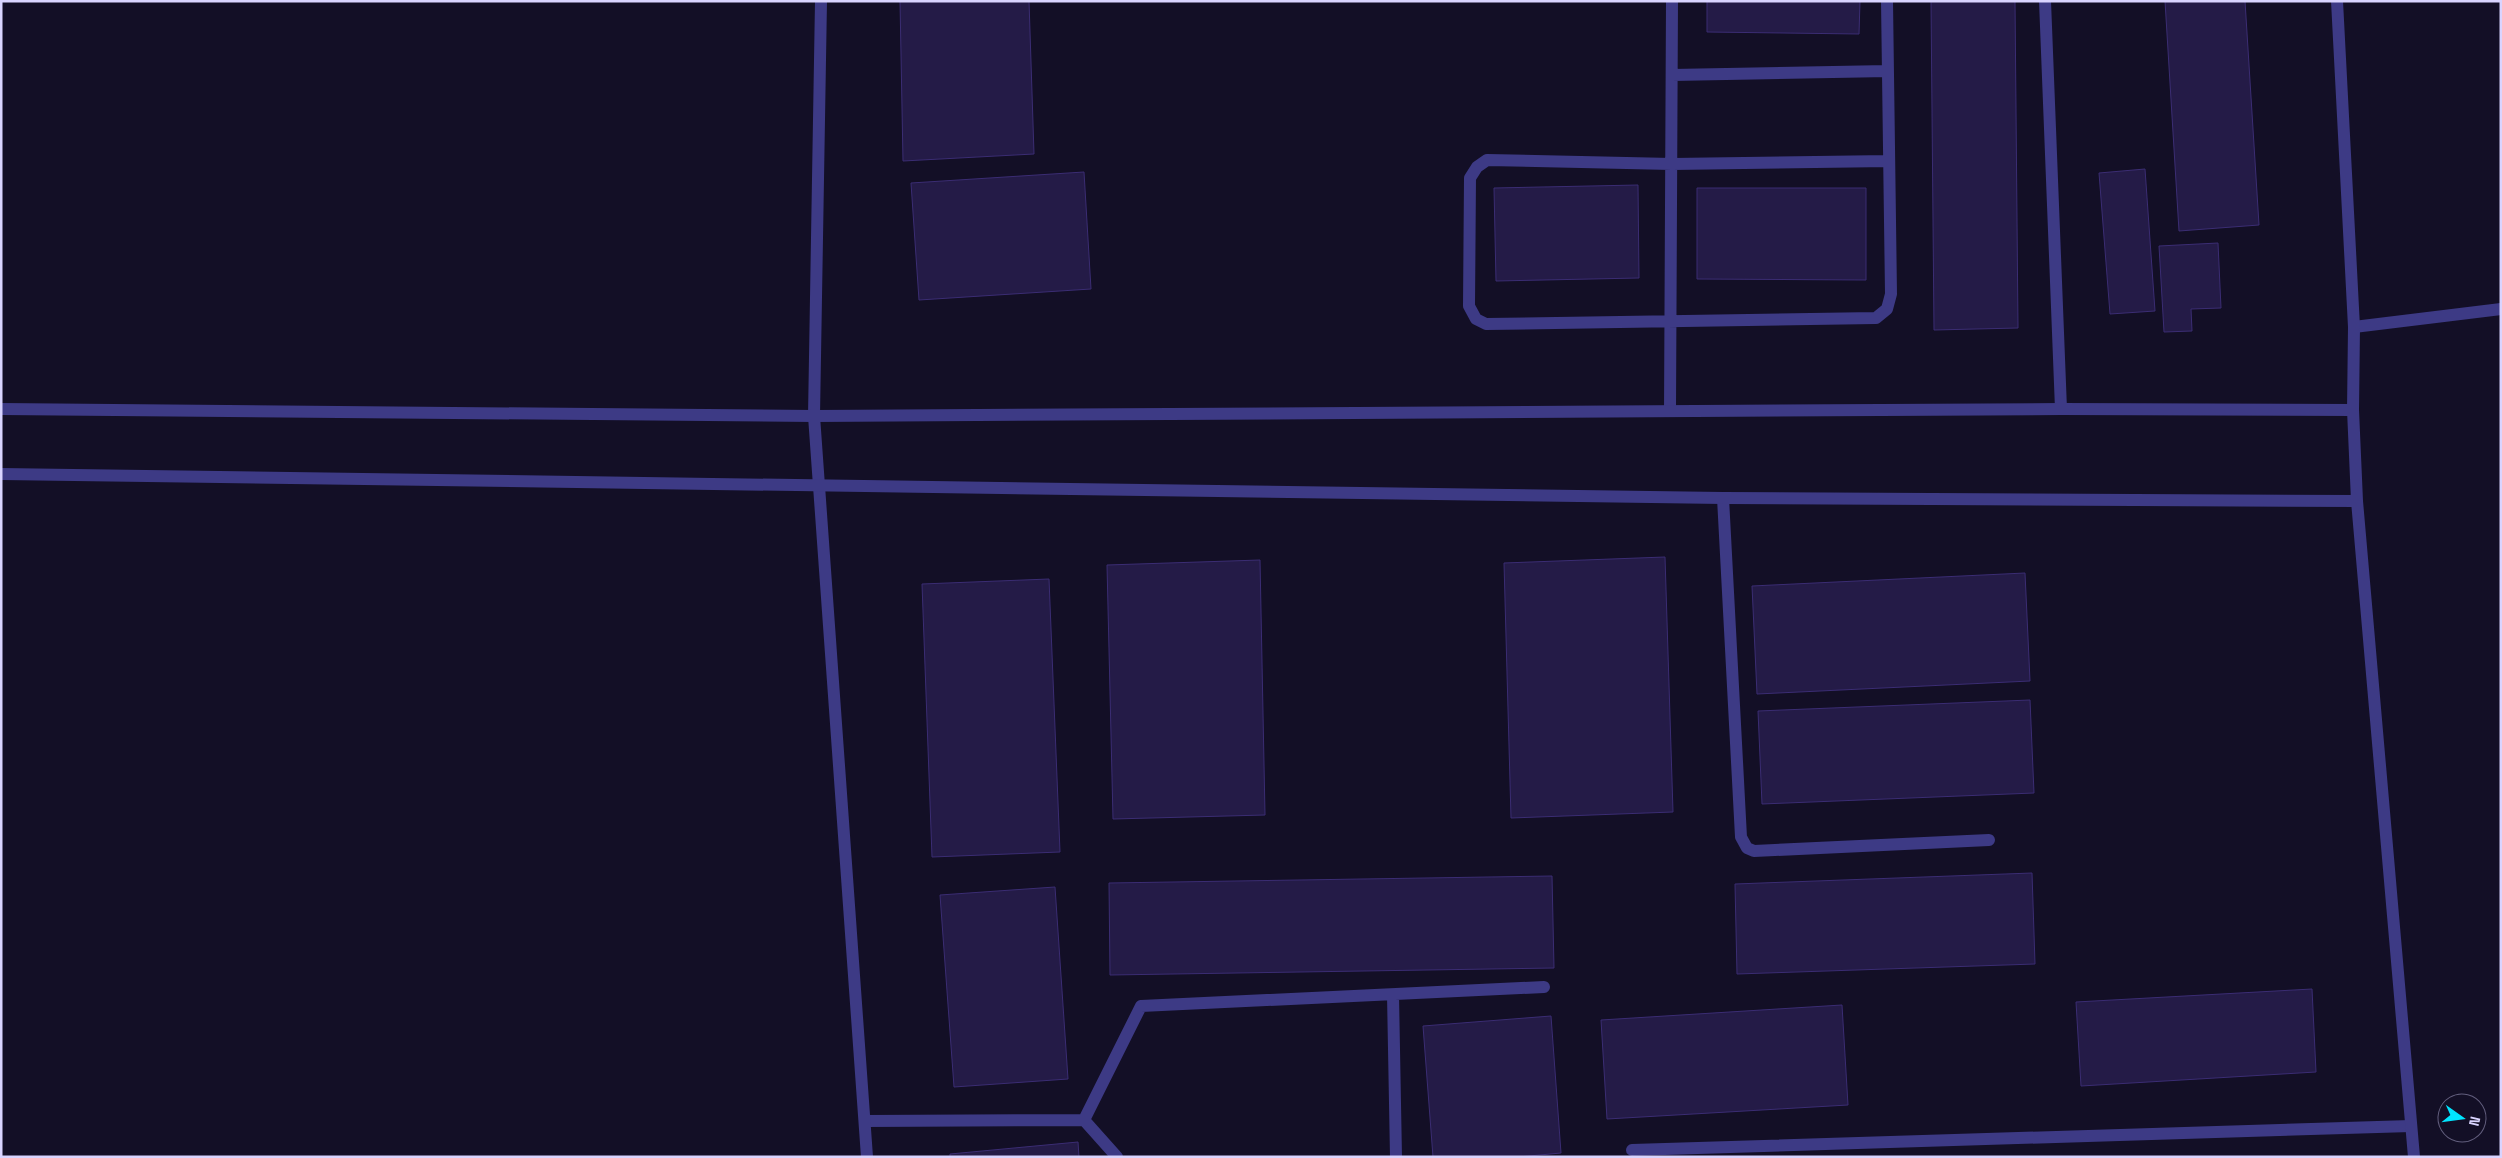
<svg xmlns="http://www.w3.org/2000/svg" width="2502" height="1158" viewBox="0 0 2502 1158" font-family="'Space Grotesk',sans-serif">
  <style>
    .building { fill: #241b47; stroke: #3b2d73 }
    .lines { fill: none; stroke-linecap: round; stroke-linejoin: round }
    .service { stroke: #3d3a85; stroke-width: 12 }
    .minor { stroke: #3d3a85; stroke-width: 12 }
    .tertiary { stroke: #3d3a85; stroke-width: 12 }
  </style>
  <rect width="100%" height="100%" fill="#130f26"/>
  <path class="building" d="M 900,1 L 1029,1 L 1034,154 L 903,161 Z
    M 1707,1 L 1860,1 L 1859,34 L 1707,32 Z
    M 1931,1 L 2015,1 L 2018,328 L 1934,330 Z
    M 2165,1 L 2245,1 L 2259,225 L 2179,231 Z
    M 2145,169 L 2155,311 L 2110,314 L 2099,173 Z
    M 1084,172 L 1091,289 L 919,300 L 911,183 Z
    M 1638,185 L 1639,278 L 1496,281 L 1494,188 Z
    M 1697,188 L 1866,188 L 1866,280 L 1697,279 Z
    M 2218,243 L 2221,308 L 2191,309 L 2192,331 L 2164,332 L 2159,246 Z
    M 1665,557 L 1673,812 L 1511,818 L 1504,563 Z
    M 1260,560 L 1265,815 L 1113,819 L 1107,565 Z
    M 2025,573 L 2030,681 L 1757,694 L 1752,586 Z
    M 1049,579 L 1060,852 L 932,857 L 922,584 Z
    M 2030,700 L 2034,793 L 1762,804 L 1758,711 Z
    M 2032,873 L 2035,964 L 1737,974 L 1735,884 Z
    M 1552,876 L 1554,968 L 1110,975 L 1109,883 Z
    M 1055,887 L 1068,1079 L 954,1087 L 940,895 Z
    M 2312,989 L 2316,1072 L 2081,1086 L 2076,1002 Z
    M 1842,1005 L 1848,1105 L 1607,1119 L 1601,1020 Z
    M 1551,1016 L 1561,1153 L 1518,1157 L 1433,1157 L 1423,1026 Z
    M 1078,1142 L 1079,1157 L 950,1157 L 950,1154 Z"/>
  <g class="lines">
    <path class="service" d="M 1887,1 L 1891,294 L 1887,309 L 1876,318 L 1486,324 L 1476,319 L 1469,306 L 1470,178 L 1477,167 L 1487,160 L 1672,164 L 1889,161
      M 1672,75 L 1888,71
      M 1670,411 L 1672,1
      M 1393,995 L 1396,1157
      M 1084,1120 L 1117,1157
      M 865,1121 L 1084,1120 L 1141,1006 L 1544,987"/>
    <path class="minor" d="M 821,1 L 814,416 L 867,1157
      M 2045,1 L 2061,409
      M 2354,327 L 2501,309
      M 1723,498 L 1741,837 L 1747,848 L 1754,851 L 1989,840
      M 1632,1150 L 2411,1126"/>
    <path class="tertiary" d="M 2337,1 L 2354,327 L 2353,410 L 2357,501 L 2414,1157
      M 1,409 L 814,416 L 2061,409 L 2353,410
      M 1,474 L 1723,498 L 2357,501"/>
  </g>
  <rect width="2502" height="1158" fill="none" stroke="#d9d4ff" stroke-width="5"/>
  <g transform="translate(2462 1118) rotate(104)"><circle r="24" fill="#130f26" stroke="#625e7d"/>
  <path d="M0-4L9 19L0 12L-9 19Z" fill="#00e5ff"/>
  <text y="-8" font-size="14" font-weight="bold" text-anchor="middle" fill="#d9d4ff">N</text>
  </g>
</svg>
